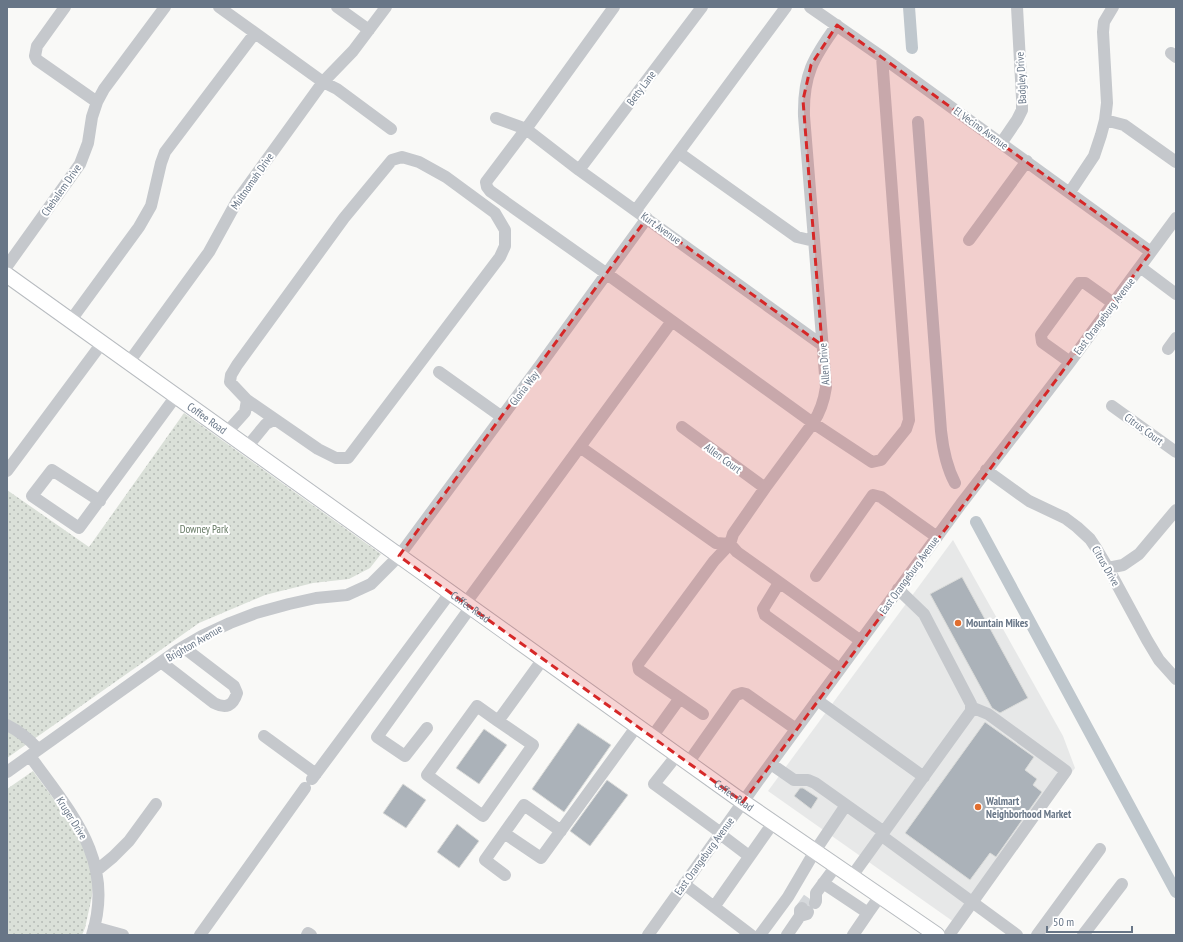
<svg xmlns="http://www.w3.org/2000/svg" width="1183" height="942" viewBox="0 0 1183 942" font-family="'PT Sans Narrow',sans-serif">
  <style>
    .built { fill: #e7e8e8 }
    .green { fill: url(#green-dots) }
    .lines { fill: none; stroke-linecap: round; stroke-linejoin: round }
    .canal { stroke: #bfc7cd; stroke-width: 12 }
    .building { fill: #abb2b9; stroke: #dadbd9 }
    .minor-tunnel { stroke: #d5d8db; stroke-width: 12; stroke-dasharray: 12 6; stroke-linecap: butt }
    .major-casing { stroke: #b8bcc0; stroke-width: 17 }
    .minor { stroke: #c5c8cc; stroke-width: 12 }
    .major { stroke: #fff; stroke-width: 15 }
    .marked { fill: #d62828; fill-opacity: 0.2; stroke: #d62828; stroke-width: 3; stroke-dasharray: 8 5; stroke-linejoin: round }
    .poi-dot { fill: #e16e2f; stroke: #fff; stroke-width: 1.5 }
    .labels { text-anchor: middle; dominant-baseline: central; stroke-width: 4; stroke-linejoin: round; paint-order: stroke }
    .street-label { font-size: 11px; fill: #687687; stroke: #fff }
    .park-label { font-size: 11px; fill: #657963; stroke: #fff }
    .poi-label { font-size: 11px; font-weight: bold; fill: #687687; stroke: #fff; text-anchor: start }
  </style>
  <defs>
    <pattern id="green-dots" width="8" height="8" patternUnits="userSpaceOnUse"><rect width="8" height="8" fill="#dae0d8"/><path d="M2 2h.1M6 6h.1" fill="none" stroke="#b5bab5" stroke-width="1.8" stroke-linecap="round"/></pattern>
  </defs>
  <rect width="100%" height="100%" fill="#f9f9f7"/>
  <path class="built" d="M 953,540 L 1063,736 L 1075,768 L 961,927 L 768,791 Z"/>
  <path class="green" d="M 184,413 L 381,554 L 370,568 L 349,579 L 313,583 L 265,595 L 199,623 L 7,758 L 7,490 L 89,547 Z
    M 33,771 L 81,836 L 93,866 L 92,896 L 85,928 L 82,935 L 7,935 L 7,789 Z"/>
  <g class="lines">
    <path class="canal" d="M 909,7 L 912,48
      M 918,122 L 941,431 C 943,450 946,466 955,483
      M 976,522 L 1176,892"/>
  </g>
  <path class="building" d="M 962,577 L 1028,698 L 1000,713 L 992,708 L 930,594 Z
    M 985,722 L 1034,757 L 1025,770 L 1037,779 L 1033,785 L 1042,792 L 996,857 L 990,853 L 970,880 L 905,833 Z
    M 578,723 L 611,745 L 564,812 L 532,789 Z
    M 484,729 L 507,745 L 479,784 L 456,768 Z
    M 607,780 L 628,795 L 590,846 L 570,831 Z
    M 403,784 L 426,800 L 406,828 L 383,813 Z
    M 800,788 L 803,788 L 818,798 L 811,809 L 794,796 Z
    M 457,824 L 479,841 L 459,868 L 437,852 Z"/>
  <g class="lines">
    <path class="minor-tunnel" d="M 802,908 L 809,898"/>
    <g class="major-casing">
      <g id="major">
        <path id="s1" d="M 7,275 L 743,802 L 937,935"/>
      </g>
    </g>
    <path class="minor" d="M 65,7 L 37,46 L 35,56 L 37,60 L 97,102
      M 219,7 L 323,82 L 337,89 L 391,129
      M 337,7 L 369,30
      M 614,7 L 526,129 L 486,182 L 487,187 L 490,191 L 607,274 L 813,423 L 872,462 L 881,460 L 906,429 L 909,420 L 882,57
      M 810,7 L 882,57 L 1151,252
      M 837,25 C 813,58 803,75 804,116 L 826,387 C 824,401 821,411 813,423 L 765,488 L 733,534 L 730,544 L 737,552 L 861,641
      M 1171,53 L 1176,57
      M 496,118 L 526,129 L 579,170 L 822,345
      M 1105,120 L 1124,125 L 1176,162
      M 1002,142 L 1017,120 L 1022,110 L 1022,98 L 1017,7
      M 679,153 L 797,237 L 814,241
      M 402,157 L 419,162 L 446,177 L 495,213 L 505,230 L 505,246 L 500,257 L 348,458 L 336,458 L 318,449 L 247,400 L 230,382 L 231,375 L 237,365 L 344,218 L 392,160 Z
      M 579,170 L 702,7
      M 1070,192 L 1094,156 L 1101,135 L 1105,120 L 1107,103 L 1103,32 L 1104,22 L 1113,7
      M 636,210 L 786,7
      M 969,240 L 1027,161
      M 7,266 L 80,164 L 88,143 L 92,117 L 97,102 L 104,89 L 165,7
      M 1140,267 L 1176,294
      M 71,320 L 139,227 L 151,206 L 161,163 L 165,152 L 255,33
      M 1168,349 L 1176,338
      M 129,362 L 209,252 L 237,201 L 323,82 L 353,51 L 386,7
      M 1070,362 L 1042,342 L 1041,335 L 1079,283 L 1085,283 L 1113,303
      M 439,372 L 502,417
      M 1112,406 L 1176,452
      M 682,427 L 765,488
      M 227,432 L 245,412 L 247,400
      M 247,447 L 266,424 L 274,420
      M 580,447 L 716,543 L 730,544
      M 986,470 L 1029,501 L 1065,518 L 1077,527 L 1090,539 L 1096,548 L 1108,568 L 1147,640 L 1159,660 L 1176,679
      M 7,471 L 102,343
      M 100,501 L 52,470 L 32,496 L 79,528 L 176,396
      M 1108,568 L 1123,565 L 1139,554 L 1176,510
      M 816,576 L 873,495 L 881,497 L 937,537
      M 779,583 L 763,609 L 765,615 L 840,669
      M 465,604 L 672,321
      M 161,662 L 214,703 C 226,709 233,706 237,693 L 234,686 L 183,647
      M 817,700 L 924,777
      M 703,714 L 639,670 L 638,664 L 714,561 L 730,544
      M 498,721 L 477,706 L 427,775 L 483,816 L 533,745 L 498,721 L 543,659
      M 7,725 C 19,731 29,739 38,749
      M 427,728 L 405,756 L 377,737 L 470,608
      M 264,736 L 316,774
      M 652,737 L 680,698
      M 677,755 L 654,784 L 721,833
      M 30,756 C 70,812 116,860 92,935
      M 688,763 L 736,695 L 742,693 L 746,694 L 796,729
      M 771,764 L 794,780 L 808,780 L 815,783 L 884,832
      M 7,772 L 178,650 L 202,636 L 230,623 L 256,613 L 289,604 L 316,598 L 347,595 L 371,584 L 399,556 L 541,364 L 647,218
      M 312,779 L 450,593
      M 504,833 L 541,858 L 637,726
      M 720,834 L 749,856
      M 882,836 L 1017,935
      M 96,871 L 113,857 L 129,841 L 156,804
      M 505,875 L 485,860 L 524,805 L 561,831
      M 852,876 L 971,711 L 971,704 L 924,614 L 898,589
      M 823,883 L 868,913 L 853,935
      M 684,884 L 751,935
      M 815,903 L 816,901 L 816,893 L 836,866
      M 714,907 L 773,823
      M 802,908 L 800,910 L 800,916 L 807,914 L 808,912
      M 868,913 L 880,896
      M 94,927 L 123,935
      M 200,935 L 305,788
      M 307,935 L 308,933 L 311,935
      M 648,935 L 758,781 L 961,504 L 1070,362 L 1176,218
      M 760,935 L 788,897 L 815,851 L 846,805
      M 787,935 L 800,916
      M 949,935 L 1066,771 L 988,714 L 971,707
      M 1037,935 L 1100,849
      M 1083,935 L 1122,884"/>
    <use href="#major" class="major"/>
  </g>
  <path class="marked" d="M 837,25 L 1151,252 L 743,802 L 399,556 L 647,218 L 822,345 L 803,100 L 811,65 Z"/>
  <g class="poi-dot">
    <circle cx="958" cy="623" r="4"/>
    <circle cx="978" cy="807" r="4"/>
  </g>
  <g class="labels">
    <g class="street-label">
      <text transform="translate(1021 78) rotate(-93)">Badgley Drive</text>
      <text transform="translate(641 88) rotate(-53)">Betty Lane</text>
      <text transform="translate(981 128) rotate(36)">El Vecino Avenue</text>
      <text transform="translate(252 181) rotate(-55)">Multnomah Drive</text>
      <text transform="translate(61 190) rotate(-55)">Chehalem Drive</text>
      <text transform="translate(661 228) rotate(36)">Kurt Avenue</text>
      <text transform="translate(1104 316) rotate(-53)">East Orangeburg Avenue</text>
      <text transform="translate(824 364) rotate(-94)">Allen Drive</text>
      <text transform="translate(524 388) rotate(-53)">Gloria Way</text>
      <text stroke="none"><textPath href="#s1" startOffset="246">Coffee Road</textPath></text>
      <text transform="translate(1144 429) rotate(36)">Citrus Court</text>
      <text transform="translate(723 458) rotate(36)">Allen Court</text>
      <text transform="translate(1106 566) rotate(60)">Citrus Drive</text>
      <text transform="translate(909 575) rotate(-54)">East Orangeburg Avenue</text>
      <text stroke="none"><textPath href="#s1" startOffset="570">Coffee Road</textPath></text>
      <text transform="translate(194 643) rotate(-30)">Brighton Avenue</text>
      <text stroke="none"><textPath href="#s1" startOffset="894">Coffee Road</textPath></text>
      <text transform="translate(72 818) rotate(58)">Kruger Drive</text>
      <text transform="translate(704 856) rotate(-54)">East Orangeburg Avenue</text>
    </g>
    <g class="park-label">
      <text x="204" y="529">Downey Park</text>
    </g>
    <g class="poi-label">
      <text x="966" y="623">Mountain Mikes</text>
      <text x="986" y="801">Walmart<tspan x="986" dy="13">Neighborhood Market</tspan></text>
    </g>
  </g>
  <rect width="1183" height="942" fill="none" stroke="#687687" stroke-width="16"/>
  <path d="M1047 926v6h85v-6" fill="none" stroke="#687687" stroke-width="2"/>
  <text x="1053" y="926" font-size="12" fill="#687687" stroke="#ffffff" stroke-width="3" paint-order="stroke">50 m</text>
</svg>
